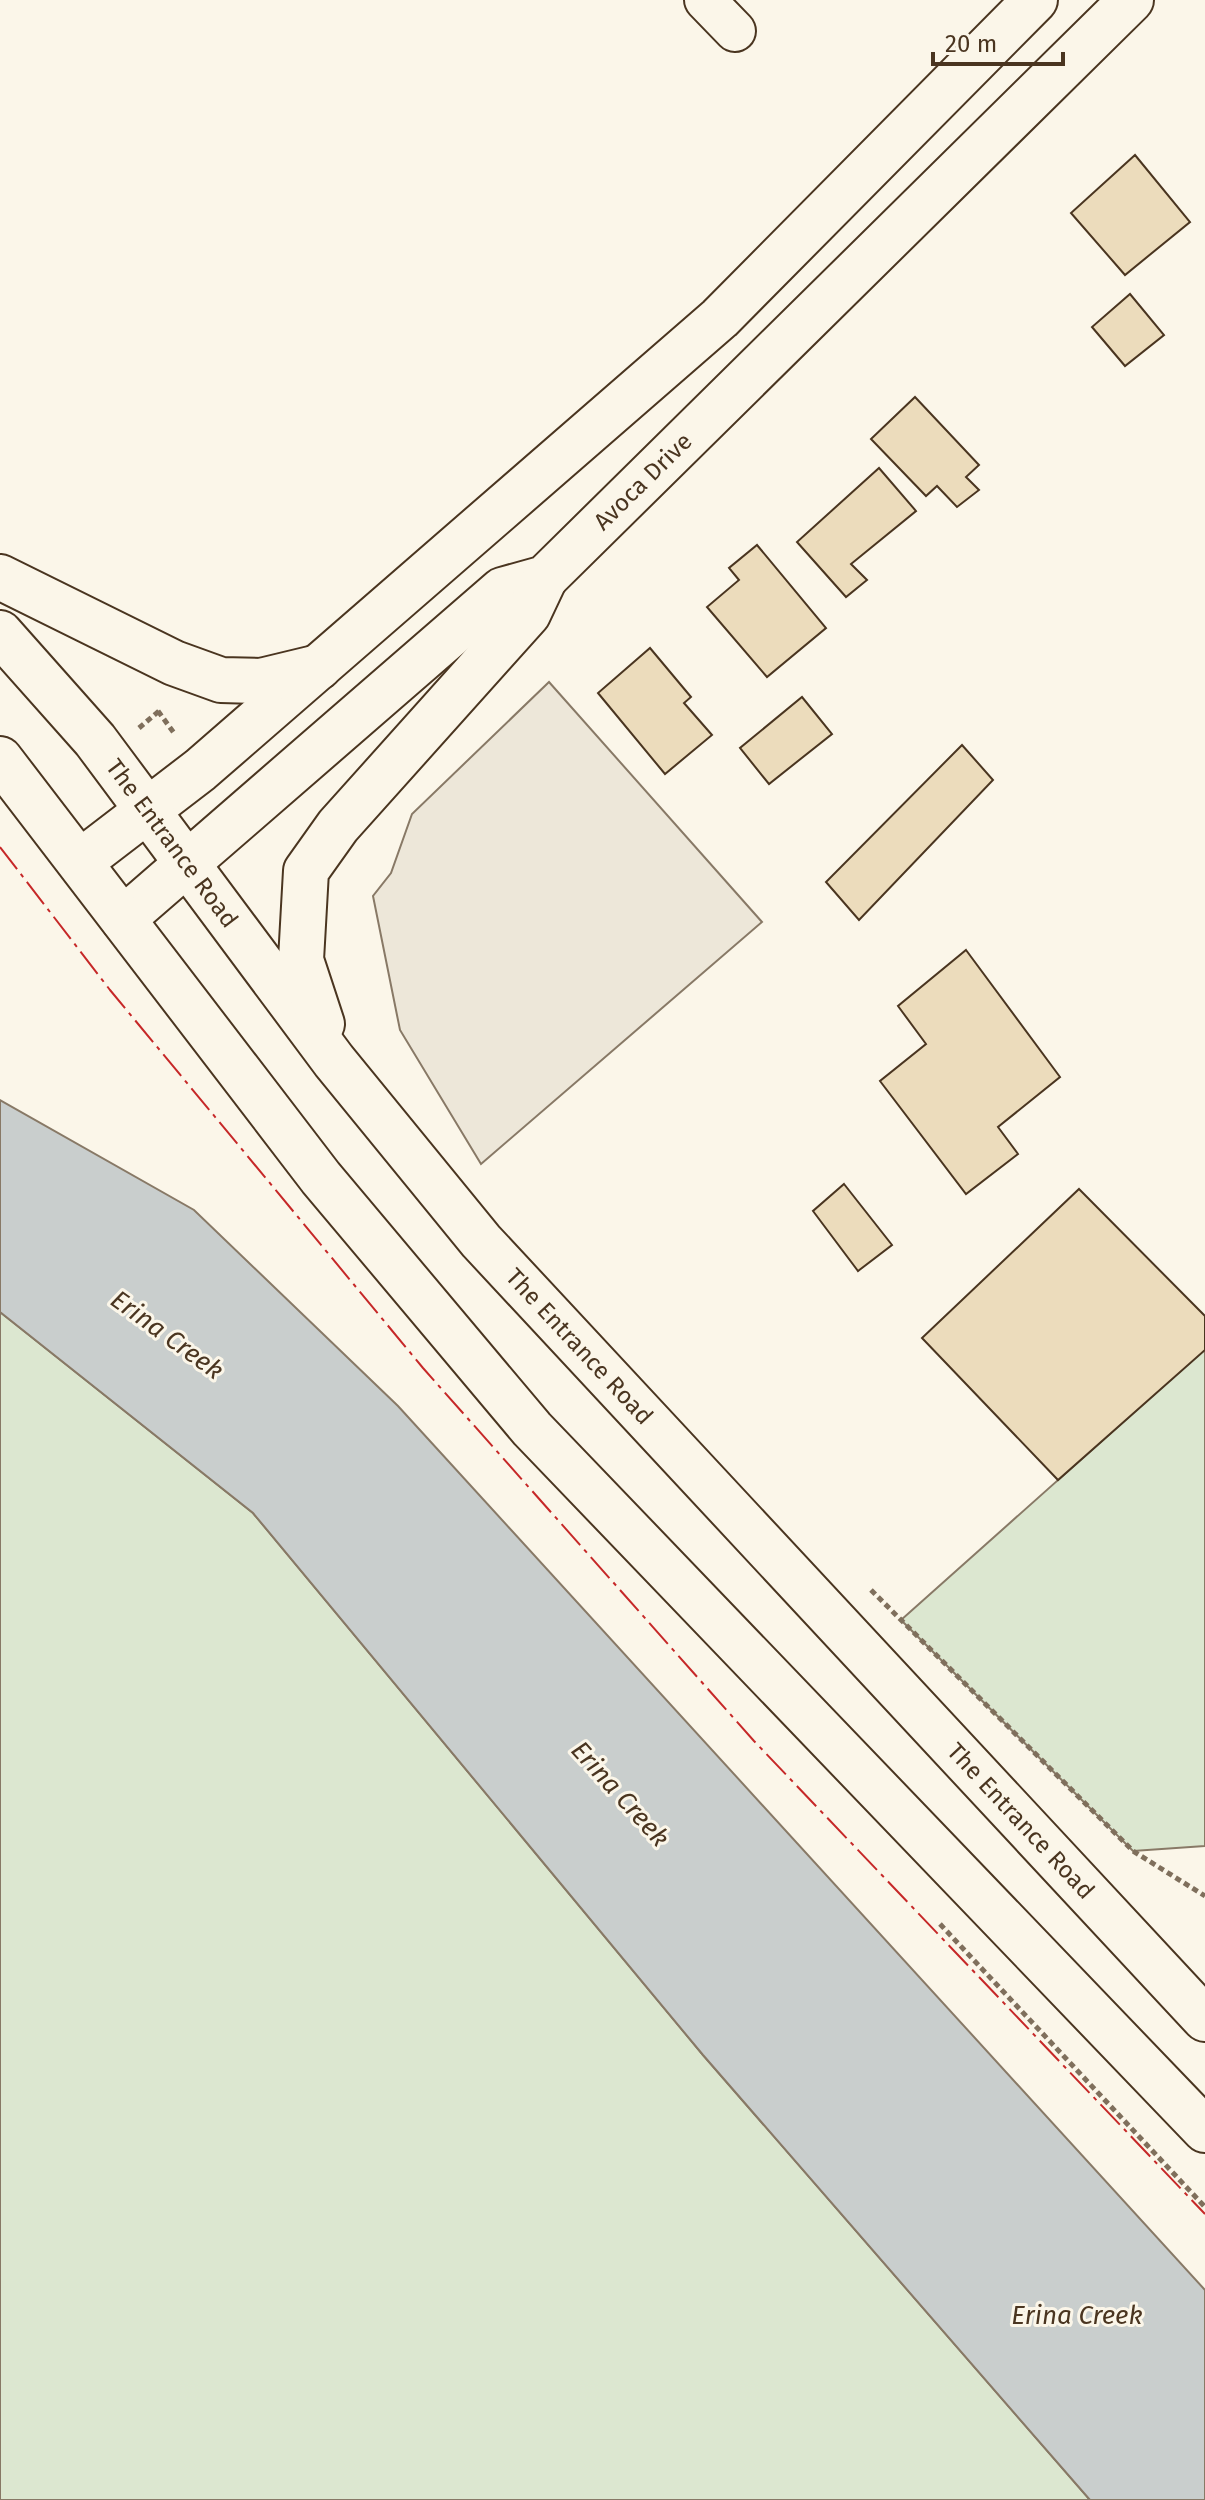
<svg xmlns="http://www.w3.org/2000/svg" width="1205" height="2500" viewBox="0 0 1205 2500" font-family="'Fira Sans',sans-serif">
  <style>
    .green { fill: #dce7d0; stroke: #887966; stroke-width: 2 }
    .parking { fill: #ede7d9; stroke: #887966; stroke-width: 2 }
    .water { fill: #c9cecd; stroke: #887966; stroke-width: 2 }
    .building { fill: #ecdcbc; stroke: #4a3520; stroke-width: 2 }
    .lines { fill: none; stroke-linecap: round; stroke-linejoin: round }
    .minor-casing { stroke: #4a3520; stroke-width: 44 }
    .secondary-casing { stroke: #4a3520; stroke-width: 48 }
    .trunk-casing { stroke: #4a3520; stroke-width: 48 }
    .path { stroke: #7f6f5c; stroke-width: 5; stroke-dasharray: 6 4; stroke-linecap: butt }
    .minor { stroke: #fbf6e9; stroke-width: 40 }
    .secondary { stroke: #fbf6e9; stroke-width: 44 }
    .trunk { stroke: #fbf6e9; stroke-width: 44 }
    .power { stroke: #c62828; stroke-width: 2; stroke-dasharray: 28 6 4 6; stroke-linecap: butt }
    .labels { text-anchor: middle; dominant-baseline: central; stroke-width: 6; stroke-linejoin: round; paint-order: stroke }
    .street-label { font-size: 24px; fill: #4a3520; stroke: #fbf6e9 }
    .water-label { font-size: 26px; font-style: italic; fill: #4a3520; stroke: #fbf6e9 }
  </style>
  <rect width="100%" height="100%" fill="#fbf6e9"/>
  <path class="green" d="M 0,1312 L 253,1513 L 703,2055 L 1090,2500 L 0,2500 Z
    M 1205,1349 L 1205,1846 L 1133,1851 L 901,1620 Z"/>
  <path class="parking" d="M 549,682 L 762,922 L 481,1164 L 400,1030 L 373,896 L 391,873 L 412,814 Z"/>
  <path class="water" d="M 0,1100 L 194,1210 L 398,1406 L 1205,2290 L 1205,2500 L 1090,2500 L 703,2055 L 253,1513 L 0,1312 Z"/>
  <path class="building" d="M 1135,155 L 1190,222 L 1125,275 L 1071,213 Z
    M 1130,294 L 1164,335 L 1125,366 L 1092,327 Z
    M 915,397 L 979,465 L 966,477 L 979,490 L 957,507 L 937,486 L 926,496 L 871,439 Z
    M 879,468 L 916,511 L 851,564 L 867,580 L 846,597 L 797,542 Z
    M 757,545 L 826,628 L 767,677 L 707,607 L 739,580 L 729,568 Z
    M 650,648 L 691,697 L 684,703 L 712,735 L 665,774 L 598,693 Z
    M 802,697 L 832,734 L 769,784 L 740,748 Z
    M 962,745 L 993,780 L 859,920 L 826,882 Z
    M 966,950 L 1060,1077 L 998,1127 L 1018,1154 L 966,1194 L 880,1081 L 926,1044 L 898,1006 Z
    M 844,1184 L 892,1245 L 858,1271 L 813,1211 Z
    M 1079,1189 L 1205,1316 L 1205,1350 L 1058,1480 L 922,1338 Z"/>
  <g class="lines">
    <g class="minor-casing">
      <path id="minor" d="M 705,0 L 735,31"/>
    </g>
    <g class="secondary-casing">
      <g id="secondary">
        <path d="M 80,862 L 200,770 L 720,318 L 1035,0"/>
        <path id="s1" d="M 123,919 L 502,590 L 545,578 L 1131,0"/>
      </g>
    </g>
    <g class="trunk-casing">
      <g id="trunk">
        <path d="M 0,577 L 174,663 L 221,680 L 261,681 L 319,667"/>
        <path id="s2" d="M 0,633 L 95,740 L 334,1061 L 481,1241 L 1205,2019"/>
        <path d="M 0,759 L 321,1178 L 532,1429 L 1205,2130"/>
        <path d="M 322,1024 L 301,960 L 306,871 L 338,826 L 528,614 L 545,578"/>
      </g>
    </g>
    <path class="path" d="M 158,711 L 174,733
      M 139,728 L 159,711
      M 871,1590 L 1133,1851 L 1205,1896
      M 940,1924 L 1205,2207"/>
    <use href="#minor" class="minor"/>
    <use href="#secondary" class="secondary"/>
    <use href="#trunk" class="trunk"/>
    <path class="power" d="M 0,847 L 110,990 L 423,1368 L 754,1741 L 1205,2214"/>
  </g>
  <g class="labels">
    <g class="street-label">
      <text stroke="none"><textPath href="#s1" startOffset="684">Avoca Drive</textPath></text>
      <text stroke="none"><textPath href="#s2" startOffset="272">The Entrance Road</textPath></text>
      <text stroke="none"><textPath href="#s2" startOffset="920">The Entrance Road</textPath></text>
      <text stroke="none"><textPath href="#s2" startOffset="1568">The Entrance Road</textPath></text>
    </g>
    <g class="water-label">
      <text transform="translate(167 1335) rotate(36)">Erina Creek</text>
      <text transform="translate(620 1794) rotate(48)">Erina Creek</text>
      <text x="1077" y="2315">Erina Creek</text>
    </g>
  </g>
  <path d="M933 52v12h130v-12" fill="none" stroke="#4a3520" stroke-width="4"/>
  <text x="945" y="52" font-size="24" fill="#4a3520" stroke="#fbf6e9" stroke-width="6" paint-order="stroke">20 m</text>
</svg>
